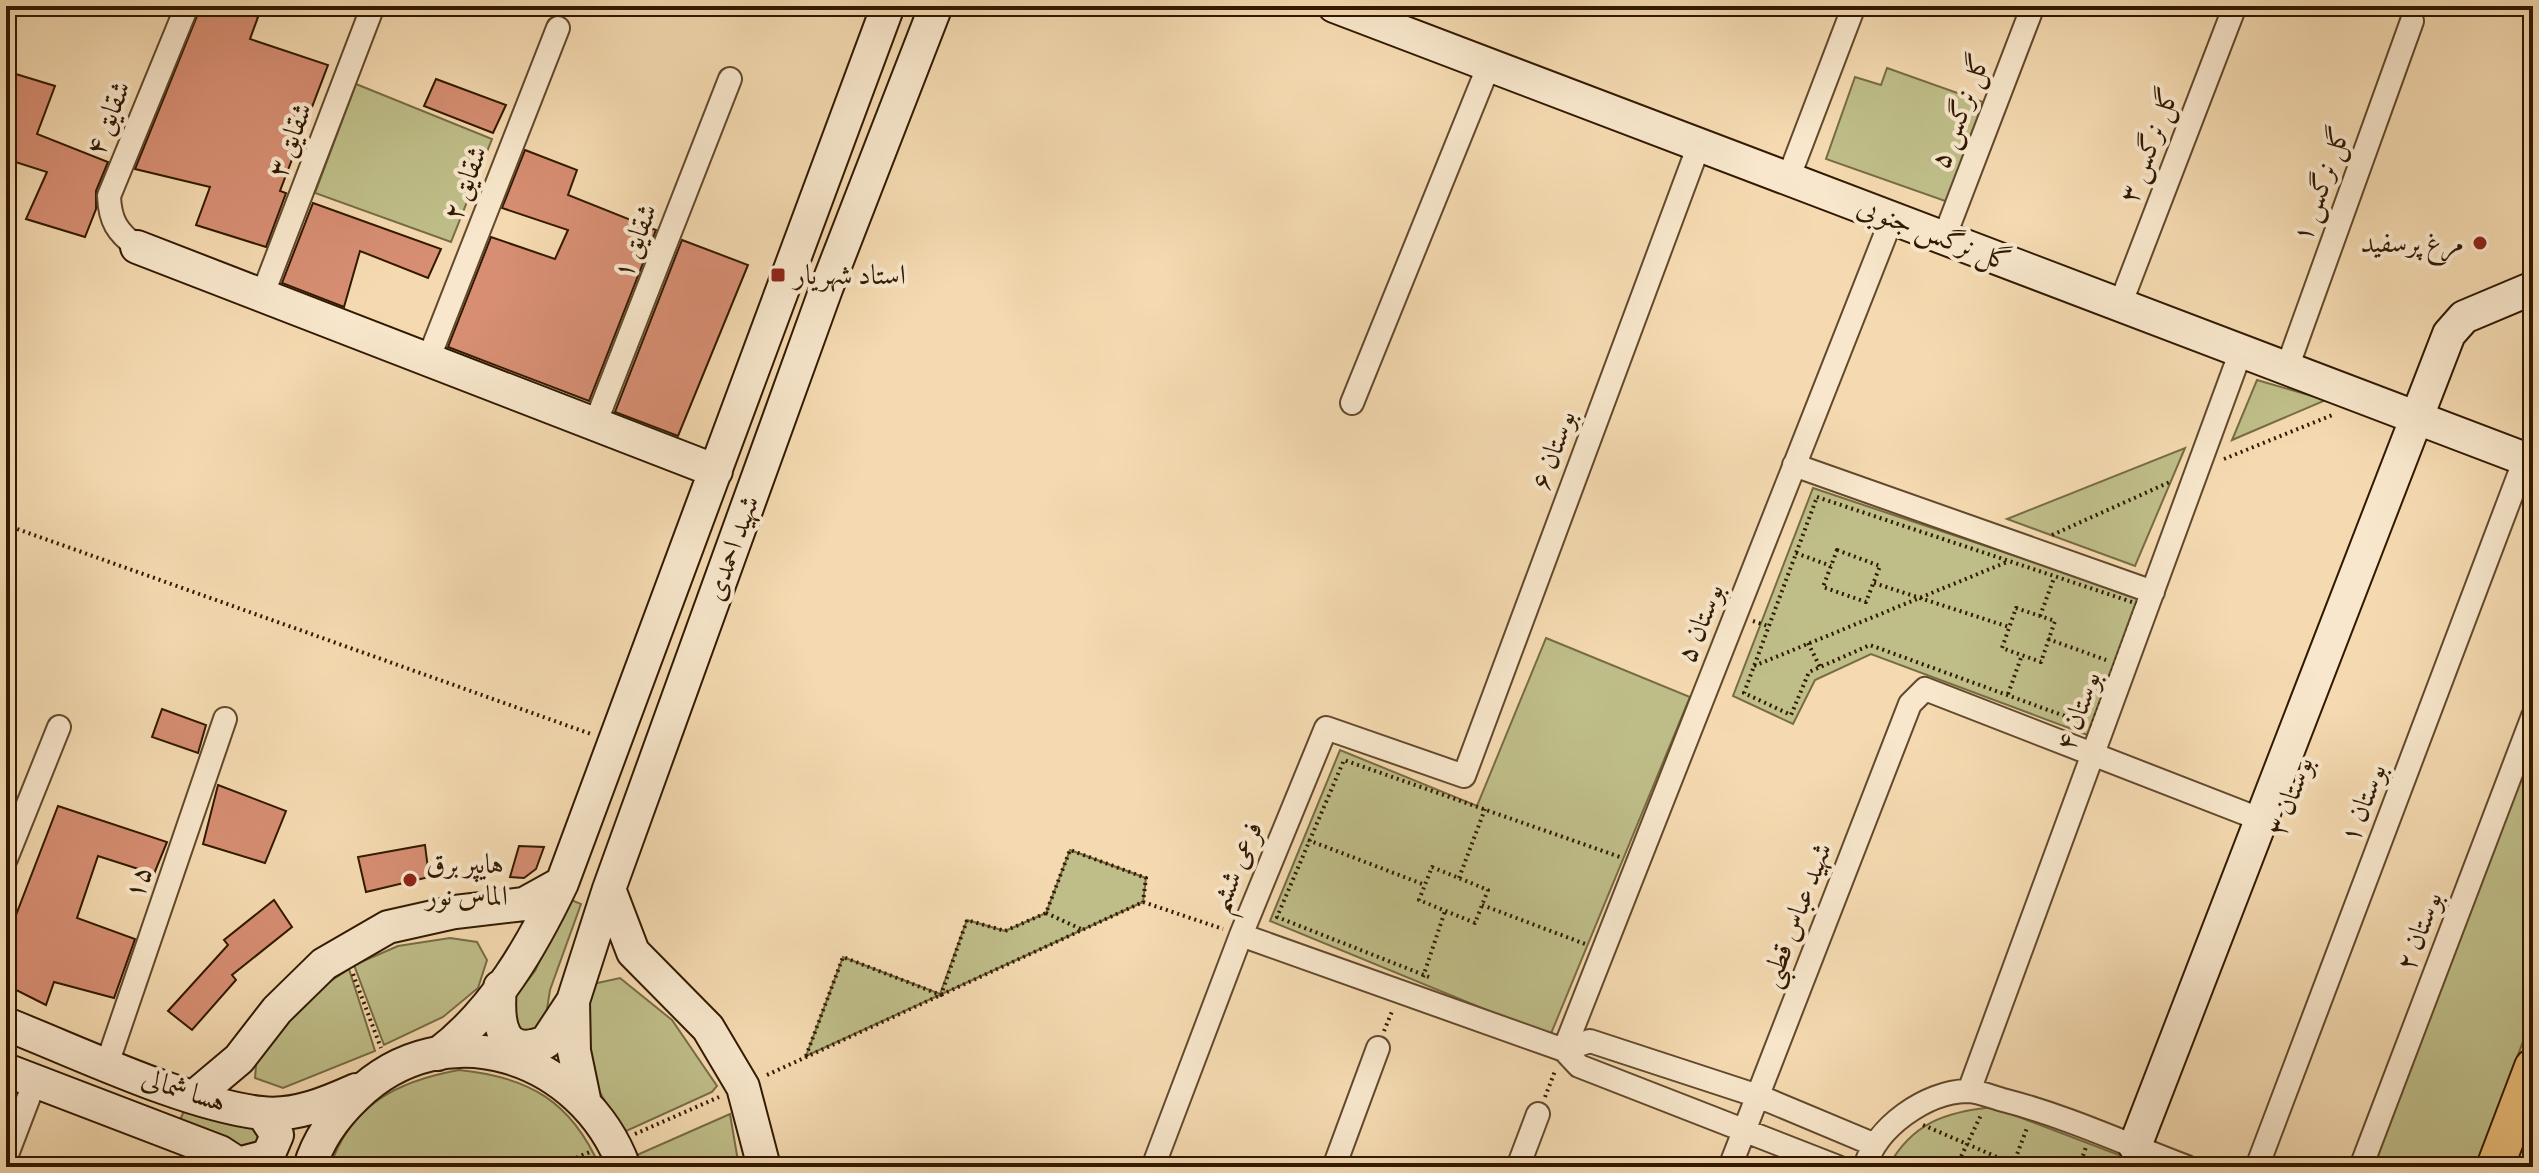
<svg xmlns="http://www.w3.org/2000/svg" width="2539" height="1173" viewBox="0 0 2539 1173" font-family="Alegreya,Amiri,serif">
  <style>
    .green { fill: #bfbe89; stroke: #786c44; stroke-width: 2 }
    .building { fill: #d78e73; stroke: #311900; stroke-width: 2 }
    .lines { fill: none; stroke-linecap: round; stroke-linejoin: round }
    .street-casing { stroke: #62492c; stroke-width: 26 }
    .secondary-casing { stroke: #311900; stroke-width: 36 }
    .primary-casing { stroke: #311900; stroke-width: 40 }
    .path { stroke: #311900; stroke-width: 4; stroke-dasharray: 2 4; stroke-linecap: butt }
    .street { stroke: #f8e7cc; stroke-width: 22 }
    .secondary { stroke: #f8e7cc; stroke-width: 32 }
    .primary { stroke: #eabd78; stroke-width: 36 }
    .poi-dot { fill: #8f2418; stroke: #f8e7cc; stroke-width: 3 }
    .labels { text-anchor: middle; dominant-baseline: central; stroke-width: 8; stroke-linejoin: round; paint-order: stroke }
    .street-label { font-size: 28px; fill: #311900; stroke: #f8e7cc }
    .poi-label { font-size: 28px; fill: #311900; stroke: #f8e7cc; text-anchor: start }
  </style>
  <rect width="100%" height="100%" fill="#f5dab1"/>
  <filter id="stains"><feTurbulence type="fractalNoise" baseFrequency=".0025" numOctaves="4"/><feColorMatrix values="0 0 0 0 .2 0 0 0 0 .09 0 0 0 0 .02 0 0 0 .5 -.17"/></filter>
  <radialGradient id="worn" r=".72"><stop offset=".6" stop-color="#630" stop-opacity="0"/><stop offset="1" stop-color="#630" stop-opacity=".3"/></radialGradient>
  <path class="green" d="M 1887,68 L 1983,102 L 1948,202 L 1826,159 L 1855,77 L 1881,85 Z
    M 356,84 L 492,139 L 451,242 L 315,193 Z
    M 2257,380 L 2326,400 L 2232,440 Z
    M 2185,448 L 2135,566 L 2007,519 Z
    M 1813,488 L 2147,600 L 2093,737 L 1871,654 L 1815,680 L 1793,724 L 1733,696 Z
    M 1546,638 L 1690,697 L 1550,1036 L 1270,921 L 1340,750 L 1477,806 Z
    M 2533,743 L 2533,1014 L 2477,1167 L 2373,1167 Z
    M 1070,850 L 1146,878 L 1143,902 L 806,1056 L 843,957 L 940,994 L 967,920 L 1005,931 L 1046,913 Z
    M 569,899 L 581,904 L 550,990 L 545,1022 L 538,1032 L 517,1034 L 507,1007 L 535,971 Z
    M 450,938 L 477,942 L 487,960 L 478,988 L 443,1017 L 384,1045 L 354,965 L 398,946 Z
    M 349,969 L 375,1051 L 283,1088 L 255,1078 L 257,1053 L 311,994 Z
    M 620,978 L 672,1020 L 717,1086 L 712,1092 L 624,1132 C 594,1084 563,1041 593,984 Z
    M 459,1070 C 529,1077 571,1101 600,1167 L 330,1167 C 351,1104 398,1081 459,1070 Z
    M 1993,1107 L 2140,1163 L 2139,1167 L 1888,1167 C 1912,1123 1945,1112 1993,1107 Z
    M 185,1109 L 232,1125 L 258,1126 L 267,1141 L 256,1154 L 178,1124 Z
    M 730,1114 L 739,1167 L 645,1167 L 637,1155 Z"/>
  <path class="building" d="M 201,6 L 228,6 L 258,17 L 250,39 L 328,65 L 280,191 L 286,193 L 266,247 L 196,225 L 210,187 L 135,169 Z
    M 6,71 L 55,86 L 37,134 L 108,162 L 96,191 L 96,209 L 85,237 L 26,219 L 47,172 L 6,159 Z
    M 436,79 L 506,105 L 493,133 L 424,106 Z
    M 525,150 L 577,170 L 568,195 L 656,230 L 589,401 L 448,347 L 491,237 L 555,259 L 568,230 L 502,208 Z
    M 313,203 L 441,249 L 428,278 L 360,251 L 344,307 L 282,283 Z
    M 682,240 L 748,265 L 678,436 L 615,412 Z
    M 162,709 L 206,725 L 198,753 L 152,737 Z
    M 218,785 L 286,811 L 265,863 L 203,844 Z
    M 58,806 L 167,842 L 154,874 L 98,856 L 77,918 L 135,939 L 114,998 L 54,982 L 46,1005 L 6,985 L 6,941 Z
    M 425,845 L 429,877 L 366,892 L 358,857 Z
    M 519,846 L 544,847 L 536,869 L 524,878 L 510,877 Z
    M 274,900 L 292,927 L 232,975 L 236,980 L 192,1030 L 168,1011 L 228,945 L 224,940 Z"/>
  <g class="lines">
    <g class="street-casing">
      <path id="street" d="M 1788,179 L 1854,6
        M 1944,238 L 2033,6
        M 137,247 C 117,232 110,221 109,196 L 187,6
        M 262,296 L 373,6
        M 2120,305 L 2235,6
        M 428,360 L 558,28
        M 2287,368 L 2412,21
        M 1352,403 L 1489,65
        M 595,424 L 730,79
        M 1794,465 L 2153,592
        M 6,859 L 59,727
        M 1241,935 L 1564,1050 L 1579,1066 L 1838,1167
        M 1564,1050 L 1892,218
        M 1564,1050 L 1590,1041 L 1758,1096 L 1875,1145
        M 107,1064 L 225,719
        M 1969,1091 L 2241,351
        M 6,1157 L 35,1081
        M 1153,1167 L 1241,935 L 1326,728 L 1464,776 L 1699,145
        M 1334,1167 L 1378,1048
        M 1518,1167 L 1538,1114
        M 1730,1167 L 1910,704 L 1925,689 L 2262,820
        M 1865,1167 C 1876,1127 1926,1092 1967,1091 C 1978,1091 1992,1097 2003,1100 C 2066,1116 2126,1144 2187,1167
        M 2257,1167 L 2525,459
        M 2361,1167 L 2533,716"/>
    </g>
    <g class="secondary-casing">
      <path id="secondary" d="M 1334,6 L 2533,462
        M 137,247 L 716,471
        M 609,889 L 633,952 L 708,1028 L 743,1087 L 764,1167
        M 500,987 C 497,1022 500,1060 546,1042 L 573,1001
        M 6,1024 C 80,1053 185,1104 261,1113 C 294,1117 327,1103 356,1090
        M 438,1054 C 494,1012 532,946 562,883 L 888,6
        M 6,1070 L 220,1152 L 243,1167
        M 195,1096 L 239,1059 L 277,1010 L 324,964 L 388,927 L 455,912 L 524,904 L 562,883
        M 584,1099 L 574,1051 L 573,1001 L 609,889 L 826,289 L 936,6
        M 2135,1146 L 2449,334 L 2464,317 L 2533,288
        M 238,1164 L 268,1156 L 277,1135 L 263,1114
        M 310,1167 C 318,1139 335,1116 356,1096 C 445,1009 583,1056 624,1167"/>
    </g>
    <g class="primary-casing">
      <path id="primary" d="M 2495,1167 L 2533,1067"/>
    </g>
    <path class="path" d="M 2224,459 L 2335,414
      M 1817,497 L 2138,604 L 2092,726 L 1870,645 L 1809,672 L 1791,715 L 1744,693 Z
      M 6,525 L 591,734
      M 2052,535 L 2172,481
      M 1837,550 L 1880,566 L 1866,602 L 1823,587 Z
      M 1796,553 L 1831,566
      M 1874,583 L 2009,627
      M 2016,608 L 2055,621 L 2041,662 L 2002,648 Z
      M 2040,616 L 2054,578
      M 1753,621 L 1768,626
      M 2048,639 L 2106,660
      M 1808,643 L 1820,667
      M 1754,666 L 2007,562
      M 2008,694 L 2022,655
      M 1308,840 L 1425,885
      M 1432,867 L 1488,890 L 1475,923 L 1419,900 Z
      M 1459,878 L 1485,809
      M 1482,905 L 1585,944
      M 1046,913 L 1081,929
      M 353,974 L 381,1048
      M 1423,977 L 1445,911
      M 1429,977 L 1277,917 L 1344,760 L 1620,857
      M 1384,1031 L 1393,1009
      M 806,1056 L 843,957 L 941,995 L 967,920 L 1005,931 L 1046,913 L 1070,850 L 1146,878 L 1143,902
      M 767,1075 L 1143,902 L 1223,929
      M 1545,1097 L 1555,1071
      M 1923,1125 L 2020,1167
      M 635,1134 L 719,1097
      M 2013,1165 L 2027,1128
      M 554,1167 L 590,1152
      M 1956,1167 L 1981,1115
      M 2079,1167 L 2086,1147"/>
    <use href="#street" class="street"/>
    <use href="#secondary" class="secondary"/>
    <use href="#primary" class="primary"/>
  </g>
  <g class="poi-dot">
    <circle cx="2480" cy="243" r="8"/>
    <rect x="770" y="267" width="16" height="16" rx="4"/>
    <circle cx="410" cy="880" r="8"/>
  </g>
  <g class="labels">
    <g class="street-label">
      <text transform="translate(1960 111) rotate(-69)">گل نرگس ۵</text>
      <text transform="translate(108 118) rotate(-68)">شقایق ۴</text>
      <text transform="translate(290 140) rotate(-69)">شقایق ۳</text>
      <text transform="translate(2149 145) rotate(-69)">گل نرگس ۳</text>
      <text transform="translate(465 183) rotate(-69)">شقایق ۲</text>
      <text transform="translate(2321 184) rotate(-70)">گل نرگس ۱</text>
      <text transform="translate(1934 234) rotate(21)">گل نرگس جنوبی</text>
      <text transform="translate(635 241) rotate(-69)">شقایق ۱</text>
      <text transform="translate(1553 450) rotate(-70)">بوستان ۶</text>
      <text transform="translate(732 548) rotate(-70)">شهید احمدی</text>
      <text transform="translate(1700 623) rotate(-68)">بوستان ۵</text>
      <text transform="translate(2078 711) rotate(-70)">بوستان ۴</text>
      <text transform="translate(2290 796) rotate(-69)">بوستان ۳</text>
      <text transform="translate(2363 803) rotate(-69)">بوستان ۱</text>
      <text transform="translate(1236 867) rotate(-67)">فرعی ششم</text>
      <text transform="translate(138 882) rotate(-71)">۱۵</text>
      <text transform="translate(1796 915) rotate(-69)">شهید عباس قطبی</text>
      <text transform="translate(2419 931) rotate(-69)">بوستان ۲</text>
      <text transform="translate(184 1090) rotate(18)">هسا شمالی</text>
    </g>
    <g class="poi-label">
      <text x="2464" y="243" text-anchor="end">مرغ پرسفید</text>
      <text x="794" y="275">استاد شهریار</text>
      <text x="426" y="864">هایپر برق<tspan x="426" dy="32">الماس نور</tspan></text>
    </g>
  </g>
  <rect width="2539" height="1173" fill="none" stroke="#f5dab1" stroke-width="32"/>
  <rect x="8" y="8" width="2523" height="1157" fill="none" stroke="#311900" stroke-width="4"/>
  <rect x="16" y="16" width="2507" height="1141" fill="none" stroke="#311900" stroke-width="2"/>
  <rect width="100%" height="100%" filter="url(#stains)"/>
  <rect width="100%" height="100%" fill="url(#worn)"/>
</svg>
